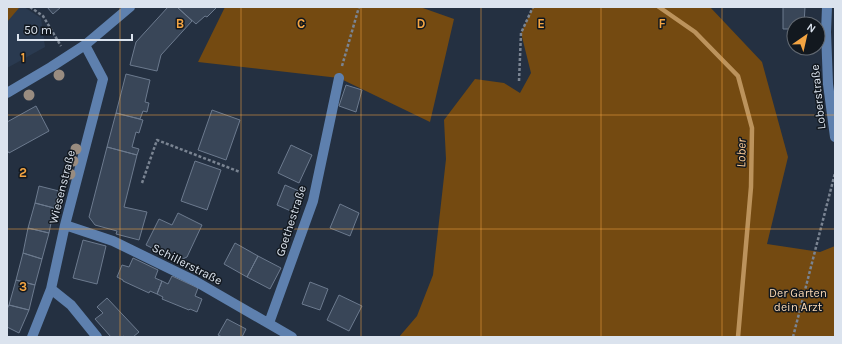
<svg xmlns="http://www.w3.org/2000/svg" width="842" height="344" viewBox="0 0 842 344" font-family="Karla,sans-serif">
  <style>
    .built { fill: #2a3a50 }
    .green { fill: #744a11 }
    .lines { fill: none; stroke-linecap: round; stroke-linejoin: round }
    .stream { stroke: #bc935c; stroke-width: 4.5 }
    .building { fill: #394658; stroke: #6c7a8e }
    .path { stroke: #7a8492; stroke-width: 2.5; stroke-dasharray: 3 2; stroke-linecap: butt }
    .minor { stroke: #5e80ae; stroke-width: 10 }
    .tree { fill: #998c80 }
    .grid { fill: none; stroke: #f3a442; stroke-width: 1; stroke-opacity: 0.55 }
    .labels { text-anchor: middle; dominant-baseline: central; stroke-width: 3; stroke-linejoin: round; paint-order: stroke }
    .street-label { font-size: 12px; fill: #dbe3ee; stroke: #12181f }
    .park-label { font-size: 12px; fill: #f9d8b4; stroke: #12181f }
    .water-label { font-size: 13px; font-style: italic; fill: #fbc992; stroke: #12181f }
    .grid-label { font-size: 13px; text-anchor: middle; font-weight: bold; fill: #f3a442; stroke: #12181f; stroke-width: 3; stroke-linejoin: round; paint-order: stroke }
  </style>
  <rect width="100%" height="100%" fill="#243041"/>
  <path class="built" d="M 7,7 L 24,7 L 41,18 L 45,47 L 7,68 Z"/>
  <path class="green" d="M 7,7 L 17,7 L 19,8 L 7,22 Z
    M 225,7 L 420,7 L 454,19 L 430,122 L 339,78 L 198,62 Z
    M 533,7 L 710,7 L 762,62 L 788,157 L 767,244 L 820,252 L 835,246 L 835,337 L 399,337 L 417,316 L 433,275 L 446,159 L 444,120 L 475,79 L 504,83 L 520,93 L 531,73 L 521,33 Z"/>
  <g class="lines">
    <path class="stream" d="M 659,7 L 695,32 L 738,76 L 752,128 L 751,187 L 738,337"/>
  </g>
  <path class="building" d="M 47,7 L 61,7 L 53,14 Z
    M 168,7 L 177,7 L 192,21 L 161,55 L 157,71 L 130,65 L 136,42 Z
    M 177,7 L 217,7 L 207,17 L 205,16 L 196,24 Z
    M 783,7 L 805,7 L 804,24 L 794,24 L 794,29 L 783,29 Z
    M 126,74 L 150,80 L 145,102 L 149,103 L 147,112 L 143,111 L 140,119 L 116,113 Z
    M 346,85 L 362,90 L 356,112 L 339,106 Z
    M 36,106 L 49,131 L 9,153 L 7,150 L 7,122 Z
    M 212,110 L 240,120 L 226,160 L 198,150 Z
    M 116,113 L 143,120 L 139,133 L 136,132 L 132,147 L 139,149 L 137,155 L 107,147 Z
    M 291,145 L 312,155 L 299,183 L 278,173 Z
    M 107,147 L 137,155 L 124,207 L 147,212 L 139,240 L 116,234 L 117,231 L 95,225 L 89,217 Z
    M 195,161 L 221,170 L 207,210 L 181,201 Z
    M 285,185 L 301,192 L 293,212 L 277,205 Z
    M 39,186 L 59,191 L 54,208 L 35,203 Z
    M 35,203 L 54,208 L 49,233 L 28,228 Z
    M 340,204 L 359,213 L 350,236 L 330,228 Z
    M 178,213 L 202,225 L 187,257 L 178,261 L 146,245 L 159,219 L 172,225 Z
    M 28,228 L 49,233 L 42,259 L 23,253 Z
    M 83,240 L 106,246 L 97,284 L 73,278 Z
    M 235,243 L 258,256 L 247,277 L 224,264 Z
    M 23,253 L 42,259 L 35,285 L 16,280 Z
    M 258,256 L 281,268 L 270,289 L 247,277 Z
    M 133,258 L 158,270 L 155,278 L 162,281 L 157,294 L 150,291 L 149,293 L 123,281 L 123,280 L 117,277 L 122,265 L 129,267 Z
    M 172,276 L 198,288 L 195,296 L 202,299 L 197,312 L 190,309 L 189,310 L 162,299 L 163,297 L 157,294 L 162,281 L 168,284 Z
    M 16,280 L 35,285 L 29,310 L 9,305 Z
    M 310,282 L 328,289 L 320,310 L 302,304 Z
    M 339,295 L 362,306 L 349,331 L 327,320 Z
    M 107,298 L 139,332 L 133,337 L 125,337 L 124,336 L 122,337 L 111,337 L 95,319 L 103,313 L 97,307 Z
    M 9,305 L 29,310 L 19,333 L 7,327 L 7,309 Z
    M 227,319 L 246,329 L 242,337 L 222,337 L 218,335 Z"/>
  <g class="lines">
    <path class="path" d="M 30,7 L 43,16 L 61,46
      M 342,66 L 359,7
      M 519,81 L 521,33 L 533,7
      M 142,183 L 157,140 L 240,172
      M 793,337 L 835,173"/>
    <path class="minor" d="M 827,7 L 826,32 L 828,84 L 835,137
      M 7,93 L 51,67 L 85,45 L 130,7
      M 65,225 L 113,241 L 195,281 L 292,337
      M 51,289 L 71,305 L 97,337
      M 269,323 L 313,201 L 339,78
      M 32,337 L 51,289 L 65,225 L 103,79 L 85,45"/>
  </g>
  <g class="tree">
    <circle cx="59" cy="75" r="5.5"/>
    <circle cx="29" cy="95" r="5.5"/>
    <circle cx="76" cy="149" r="5.5"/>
    <circle cx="73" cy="161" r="5.5"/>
    <circle cx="70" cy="174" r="5.5"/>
  </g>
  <path class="grid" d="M 120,7 L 120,337M 241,7 L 241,337M 361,7 L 361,337M 481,7 L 481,337M 601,7 L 601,337M 722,7 L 722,337M 7,115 L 835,115M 7,229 L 835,229"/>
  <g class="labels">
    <g class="street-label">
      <text transform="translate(818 97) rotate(-96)">Loberstraße</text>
      <text transform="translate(62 187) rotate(-76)">Wiesenstraße</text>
      <text transform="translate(291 221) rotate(-72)">Goethestraße</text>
      <text transform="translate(187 264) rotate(27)">Schillerstraße</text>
    </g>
    <g class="park-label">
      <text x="798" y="293">Der Garten<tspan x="798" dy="14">dein Arzt</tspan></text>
    </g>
    <g class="water-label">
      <text transform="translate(741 153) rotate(-89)">Lober</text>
    </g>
  </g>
  <g class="grid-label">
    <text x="180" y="28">B</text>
    <text x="301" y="28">C</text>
    <text x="421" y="28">D</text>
    <text x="541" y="28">E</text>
    <text x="662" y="28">F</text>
    <text x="23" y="62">1</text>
    <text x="23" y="177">2</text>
    <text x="23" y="291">3</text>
  </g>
  <rect width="842" height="344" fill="none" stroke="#dbe3ee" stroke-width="16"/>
  <g transform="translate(806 36) rotate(34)"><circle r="19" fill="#12181f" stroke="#626972"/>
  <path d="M0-3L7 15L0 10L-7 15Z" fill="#f3a442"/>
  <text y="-6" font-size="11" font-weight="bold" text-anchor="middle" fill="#dbe3ee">N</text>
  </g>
  <path d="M18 34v6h114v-6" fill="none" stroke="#dbe3ee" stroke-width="2"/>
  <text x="24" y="34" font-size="12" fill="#dbe3ee" stroke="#12181f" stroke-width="3" paint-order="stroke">50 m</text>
</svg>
